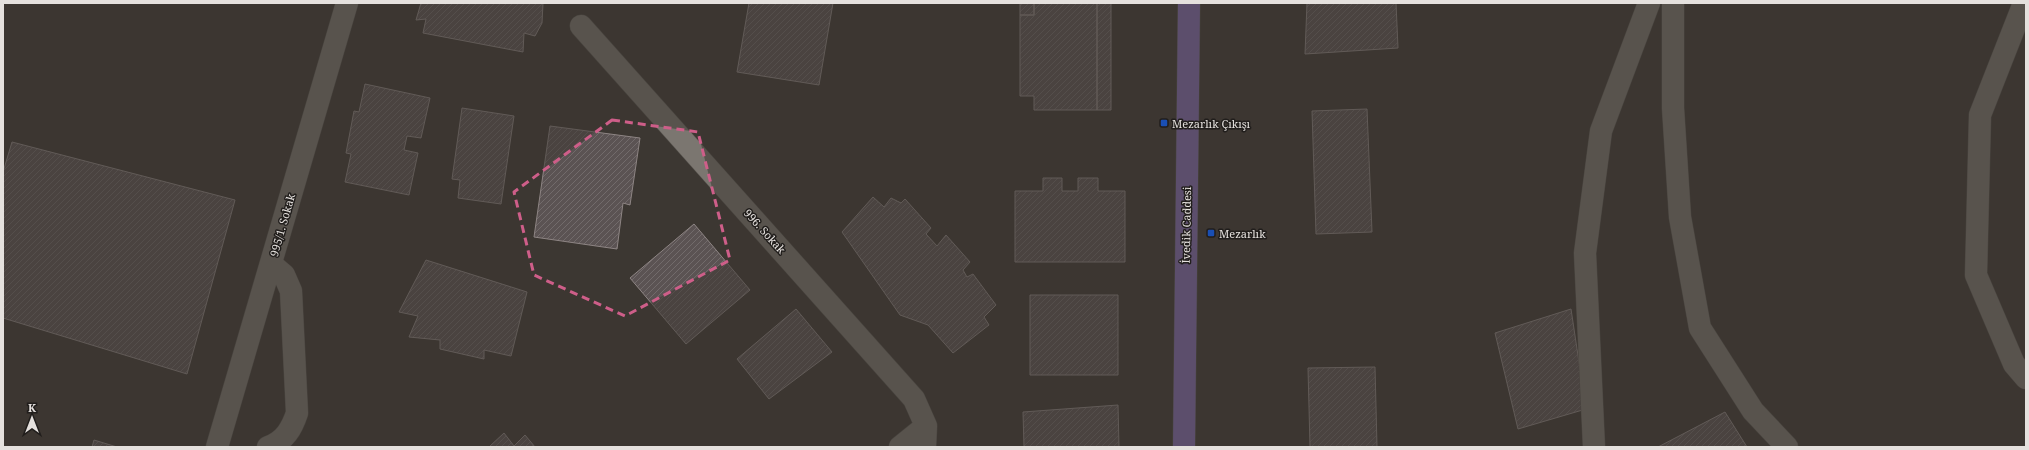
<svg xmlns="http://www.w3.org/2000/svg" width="2029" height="450" viewBox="0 0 2029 450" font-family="'Noto Serif',serif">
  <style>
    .building { fill: url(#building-hatch); stroke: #8e8584 }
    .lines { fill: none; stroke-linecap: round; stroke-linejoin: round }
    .minor-casing { stroke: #595550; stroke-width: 23 }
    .major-casing { stroke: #595550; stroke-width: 23 }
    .minor { stroke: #7b7670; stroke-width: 22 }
    .major { stroke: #836cb4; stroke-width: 22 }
    .marked { fill: none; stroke: #ce5e89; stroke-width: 3; stroke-dasharray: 8 5; stroke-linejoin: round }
    .transit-dot { fill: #1a4fb4; stroke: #211e1c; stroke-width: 1.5 }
    .labels { text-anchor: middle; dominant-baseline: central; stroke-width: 3; stroke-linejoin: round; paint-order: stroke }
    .poi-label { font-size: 11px; fill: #e5e1de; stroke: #211e1c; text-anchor: start }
    .street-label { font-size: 11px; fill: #e5e1de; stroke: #211e1c }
  </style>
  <defs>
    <pattern id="building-hatch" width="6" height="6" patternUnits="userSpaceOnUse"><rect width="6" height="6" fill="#5b5353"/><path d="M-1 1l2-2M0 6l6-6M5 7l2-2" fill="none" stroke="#726b6b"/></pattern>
  </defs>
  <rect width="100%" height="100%" fill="#3c3732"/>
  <path class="building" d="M 421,3 L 543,3 L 542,23 L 535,36 L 524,33 L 523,52 L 423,33 L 426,19 L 416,20 Z
    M 749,3 L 833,3 L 819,85 L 737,72 Z
    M 1020,3 L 1034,3 L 1034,15 L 1020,15 Z
    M 1034,3 L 1097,3 L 1097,110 L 1034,110 L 1034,96 L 1020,96 L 1020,15 L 1034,15 Z
    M 1097,3 L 1111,3 L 1111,110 L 1097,110 Z
    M 1307,3 L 1396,3 L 1398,48 L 1305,54 Z
    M 365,84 L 430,98 L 421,138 L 407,136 L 404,150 L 418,153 L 409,195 L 345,182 L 351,154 L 346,153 L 354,111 L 359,112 Z
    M 462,108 L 514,116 L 501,204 L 458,198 L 460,180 L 452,179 Z
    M 1367,109 L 1372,232 L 1316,234 L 1312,111 Z
    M 550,126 L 640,138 L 630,205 L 623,203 L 617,249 L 534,237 Z
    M 12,142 L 235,200 L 187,374 L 3,318 L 3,172 Z
    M 1043,178 L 1062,178 L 1062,191 L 1078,191 L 1078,178 L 1098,178 L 1098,191 L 1125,191 L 1125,262 L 1015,262 L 1015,191 L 1043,191 Z
    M 873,197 L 884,207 L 891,198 L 901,203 L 905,199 L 931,228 L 926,234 L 937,246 L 946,235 L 970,262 L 963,270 L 967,277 L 973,274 L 996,305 L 984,317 L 989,325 L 953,353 L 928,325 L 900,315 L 842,232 Z
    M 694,224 L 750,290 L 686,344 L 630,278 Z
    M 426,260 L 527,292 L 511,356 L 484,350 L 484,359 L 440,349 L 440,340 L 409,337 L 418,316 L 399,312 Z
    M 1030,295 L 1118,295 L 1118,375 L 1030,375 Z
    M 796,309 L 832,352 L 769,399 L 737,359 Z
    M 1571,309 L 1586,409 L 1518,429 L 1495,333 Z
    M 1375,367 L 1377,447 L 1310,447 L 1308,368 Z
    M 1118,405 L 1119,447 L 1024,447 L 1023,412 Z
    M 1725,412 L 1747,447 L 1658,447 Z
    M 504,433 L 514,446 L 525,435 L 535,447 L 489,447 Z
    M 94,440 L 117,447 L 92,447 Z"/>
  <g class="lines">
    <g class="minor-casing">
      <path id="minor" d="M 1673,3 L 1673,108 L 1680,217 L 1700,328 L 1753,411 L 1787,447
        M 2024,3 L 1980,115 L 1976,275 L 2014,364 L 2026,378
        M 581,26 L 914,399 L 926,426 L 925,447
        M 217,447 L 347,3
        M 268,447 C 285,441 292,428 297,413 L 291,291 L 284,275 L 271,264
        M 900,447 L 926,426
        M 1594,447 L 1585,253 L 1601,131 L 1649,3"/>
    </g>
    <g class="major-casing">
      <path id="major" d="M 1184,447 L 1189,3"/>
    </g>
    <use href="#minor" class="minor"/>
    <use href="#major" class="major"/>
  </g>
  <path d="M0 0H2029V450H0ZM 612,120 L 698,132 L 730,260 L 625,316 L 534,275 L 514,192 Z" fill="#3c3732" fill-opacity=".55" fill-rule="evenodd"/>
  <path class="marked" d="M 612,120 L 698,132 L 730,260 L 625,316 L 534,275 L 514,192 Z"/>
  <g class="transit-dot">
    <rect x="1160" y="119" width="8" height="8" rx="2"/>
    <rect x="1207" y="229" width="8" height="8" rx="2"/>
  </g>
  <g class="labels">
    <g class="poi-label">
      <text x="1172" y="123">Mezarlık Çıkışı</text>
      <text x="1219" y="233">Mezarlık</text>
    </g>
    <g class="street-label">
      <text transform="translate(282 225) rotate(-74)">995/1. Sokak</text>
      <text transform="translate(1186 225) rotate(-89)">İvedik Caddesi</text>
      <text transform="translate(765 231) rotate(48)">996. Sokak</text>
    </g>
  </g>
  <rect width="2029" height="450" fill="none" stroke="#e5e1de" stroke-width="8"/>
  <g transform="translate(32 418)" stroke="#211e1c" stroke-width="3" paint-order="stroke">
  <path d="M0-3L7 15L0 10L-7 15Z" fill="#e5e1de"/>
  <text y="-6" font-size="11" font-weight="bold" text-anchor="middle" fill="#e5e1de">K</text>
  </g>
</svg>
